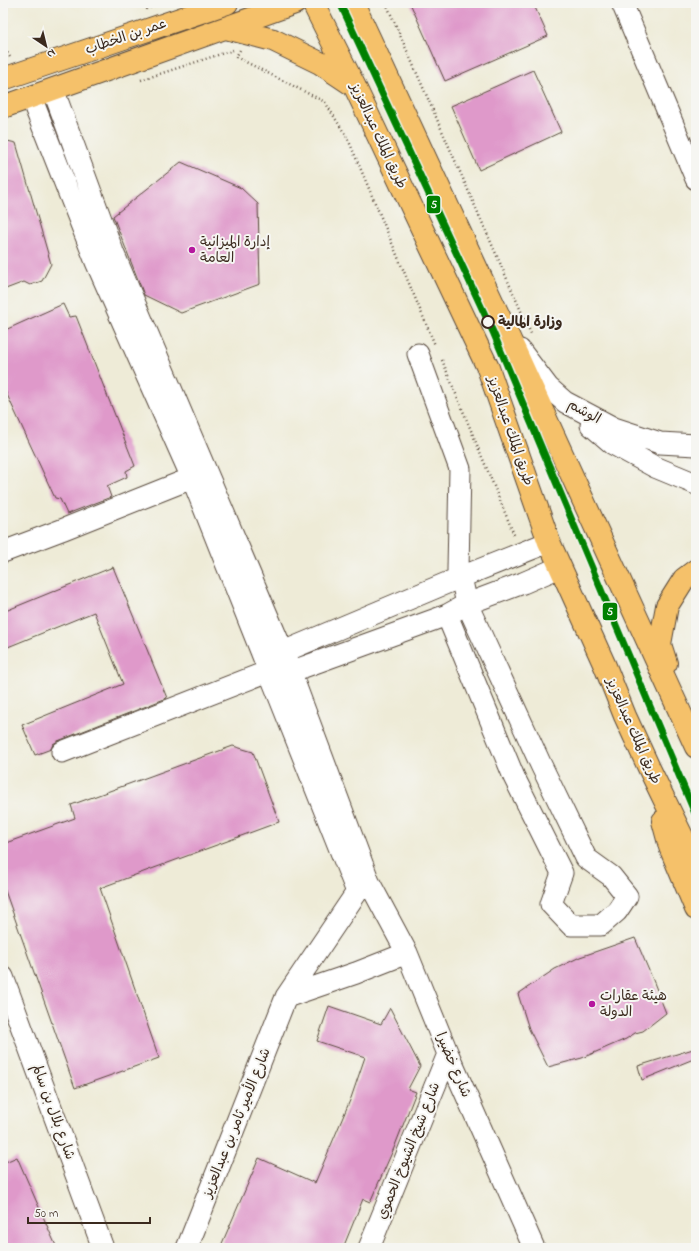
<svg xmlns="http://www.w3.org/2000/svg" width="699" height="1251" viewBox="0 0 699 1251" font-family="'Indie Flower','Playpen Sans Arabic',sans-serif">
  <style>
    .building { fill: #df99ca }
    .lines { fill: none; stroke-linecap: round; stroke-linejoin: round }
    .minor-casing { stroke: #56473a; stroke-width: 23 }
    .major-casing { stroke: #56473a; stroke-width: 24 }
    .path { stroke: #56473a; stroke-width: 2.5; stroke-dasharray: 1 3; stroke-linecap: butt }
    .minor { stroke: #fff; stroke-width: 21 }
    .major { stroke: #f5c16b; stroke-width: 22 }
    .metro-1-casing { stroke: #f6f6f2; stroke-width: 10 }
    .metro-1 { stroke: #008000; stroke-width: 7 }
    .poi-dot { fill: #b5179e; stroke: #f6f6f2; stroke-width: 1.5 }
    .stop-dot { fill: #f6f6f2; stroke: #3b2a1e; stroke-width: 2 }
    .labels { text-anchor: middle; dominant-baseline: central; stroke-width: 4; stroke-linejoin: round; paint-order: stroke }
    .street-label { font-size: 14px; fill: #3b2a1e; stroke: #f6f6f2 }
    .poi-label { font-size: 14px; fill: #3b2a1e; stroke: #f6f6f2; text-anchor: start }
    .stop-label { font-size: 14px; font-weight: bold; fill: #3b2a1e; stroke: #f6f6f2; text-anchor: start }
    .line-badge { stroke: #f6f6f2; stroke-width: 1.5 }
    .badge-label { font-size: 11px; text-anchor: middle; font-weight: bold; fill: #fff }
  </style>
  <rect width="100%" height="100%" fill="#f6f6f2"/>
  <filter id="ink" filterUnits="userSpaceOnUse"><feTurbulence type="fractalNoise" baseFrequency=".025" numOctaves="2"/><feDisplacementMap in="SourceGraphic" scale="8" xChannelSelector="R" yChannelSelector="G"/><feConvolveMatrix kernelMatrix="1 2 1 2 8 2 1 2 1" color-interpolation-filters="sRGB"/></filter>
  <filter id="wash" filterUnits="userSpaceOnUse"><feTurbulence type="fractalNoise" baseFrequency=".012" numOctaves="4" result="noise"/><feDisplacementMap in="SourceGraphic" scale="16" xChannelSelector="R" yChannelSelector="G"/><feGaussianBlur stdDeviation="0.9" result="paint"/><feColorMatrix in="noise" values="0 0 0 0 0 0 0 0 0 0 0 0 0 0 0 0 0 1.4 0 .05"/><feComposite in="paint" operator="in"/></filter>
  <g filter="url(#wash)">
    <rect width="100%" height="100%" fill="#eeebd7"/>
    <g id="blocks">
      <path class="building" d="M 410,3 L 533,3 L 548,36 L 445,81 Z
        M 533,70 L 561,132 L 479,170 L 451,106 Z
        M 3,140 L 16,143 L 51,264 L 42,281 L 30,285 L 24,282 L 3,290 Z
        M 181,162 L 241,188 L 258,204 L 260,284 L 181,313 L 144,295 L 113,216 Z
        M 63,304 L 69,317 L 76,316 L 135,466 L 126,471 L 127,477 L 107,486 L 111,497 L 67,514 L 60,499 L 55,498 L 3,386 L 3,331 Z
        M 113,567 L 167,698 L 58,741 L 53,744 L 51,749 L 35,755 L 22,725 L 123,684 L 94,612 L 3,649 L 3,612 Z
        M 233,746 L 253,752 L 279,822 L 100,888 L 159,1058 L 75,1088 L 3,885 L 3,844 L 75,818 L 71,805 Z
        M 635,938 L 653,980 L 666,1013 L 643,1031 L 635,1033 L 626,1039 L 582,1058 L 548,1067 L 529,1029 L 518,994 L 555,969 L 580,957 Z
        M 329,1006 L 381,1024 L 390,1008 L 420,1066 L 408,1089 L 416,1092 L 394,1148 L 370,1202 L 363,1199 L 343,1248 L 220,1248 L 259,1158 L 315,1183 L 351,1098 L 365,1057 L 317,1041 Z
        M 693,1049 L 696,1058 L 642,1080 L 638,1066 Z
        M 17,1157 L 52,1237 L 57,1248 L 3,1248 L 3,1163 Z"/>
    </g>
  </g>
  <g filter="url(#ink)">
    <use href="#blocks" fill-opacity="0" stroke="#56473a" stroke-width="1"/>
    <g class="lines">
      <g class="minor-casing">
        <path id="minor" d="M 622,3 L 696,179
          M 53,89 L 113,252 L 283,652 L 369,882 L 407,953 L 448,1054 L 534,1248
          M 31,97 L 96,262 L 192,478 L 357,892
          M 520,350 L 548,387 L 565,402 L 614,428 L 660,443 L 696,445
          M 418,354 L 460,469 L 458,570 L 461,577 L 467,604 L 541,765 L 586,858 L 611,876 L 627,896 L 617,911 L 601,925 L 571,925 L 551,904 L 562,873 L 514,777 L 447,615
          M 591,425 L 613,444 L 655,467 L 696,484
          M 3,552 L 64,529 L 192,478
          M 276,662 L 283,652 L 461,577 L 549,542
          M 62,752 L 269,671 L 290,672 L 447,615 L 467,604 L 523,583 L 560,567
          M 3,977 L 103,1248
          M 286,997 L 356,973 L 407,953
          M 187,1248 L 286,997 L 357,892 L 367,884
          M 369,1248 L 448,1054"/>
      </g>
      <g class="major-casing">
        <path id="major" d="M 313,3 L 354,85 L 488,368 L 549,542 L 605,666 L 625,716 L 649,768 L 696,865
          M 353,3 L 504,327 L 696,747
          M 226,28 L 273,40 L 320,63 L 353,85
          M 3,79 L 227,3
          M 3,107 L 295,3
          M 666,663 L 660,644 L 667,606 L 684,579 L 696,570
          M 663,821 L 670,847 L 696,909"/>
      </g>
      <path class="path" d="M 386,3 L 532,336
        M 146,9 L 161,3
        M 3,46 L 10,57
        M 240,50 L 236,57 L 325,102 L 348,139 L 435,345
        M 141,80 L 233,50
        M 442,360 L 515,537"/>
      <use href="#minor" class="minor"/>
      <use href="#major" class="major"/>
      <g class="metro-1-casing">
        <path id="metro-1" d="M 340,3 L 493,332 L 696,816"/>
      </g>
      <use href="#metro-1" class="metro-1"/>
    </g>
  </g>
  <g class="poi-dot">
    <circle cx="192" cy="250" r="4"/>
    <circle cx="592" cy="1004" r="4"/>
  </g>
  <circle class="stop-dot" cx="488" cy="322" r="6"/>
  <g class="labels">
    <g class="street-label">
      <text transform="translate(126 37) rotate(-19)">عمر بن الخطاب</text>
      <text transform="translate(378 136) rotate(65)">طريق الملك عبدالعزيز</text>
      <text transform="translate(584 412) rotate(29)">الوشم</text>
      <text transform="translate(510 431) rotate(71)">طريق الملك عبدالعزيز</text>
      <text transform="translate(633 731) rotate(66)">طريق الملك عبدالعزيز</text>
      <text transform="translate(453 1065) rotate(67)">شارع خضيرا</text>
      <text transform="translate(53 1112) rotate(70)">شارع بلال بن سالم</text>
      <text transform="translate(237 1123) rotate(-68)">شارع الأمير ثامر بن عبدالعزيز</text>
      <text transform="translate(409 1151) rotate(-68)">شارع شيخ الشيوخ الحموي</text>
    </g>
    <g class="poi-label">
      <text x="200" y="242">إدارة الميزانية<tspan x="200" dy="16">العامة</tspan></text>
      <text x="600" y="996">هيئة عقارات<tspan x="600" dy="16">الدولة</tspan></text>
    </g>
    <g class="stop-label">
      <text x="498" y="322">وزارة المالية</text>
    </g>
  </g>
  <g class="line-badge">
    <rect x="426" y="195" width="15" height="19" rx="4" fill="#008000"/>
    <rect x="602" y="602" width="16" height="19" rx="4" fill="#008000"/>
  </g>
  <g class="badge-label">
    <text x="434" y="208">5</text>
    <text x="610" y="615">5</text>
  </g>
  <rect width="699" height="1251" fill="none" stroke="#f6f6f2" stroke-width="16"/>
  <g transform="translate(46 46) rotate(145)" stroke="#f6f6f2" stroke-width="3" paint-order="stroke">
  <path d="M0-3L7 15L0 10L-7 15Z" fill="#3b2a1e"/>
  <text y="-6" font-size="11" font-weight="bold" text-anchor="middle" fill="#3b2a1e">N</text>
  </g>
  <path d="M28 1217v6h122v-6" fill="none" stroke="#3b2a1e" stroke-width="2"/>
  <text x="34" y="1217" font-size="12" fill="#3b2a1e" stroke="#f6f6f2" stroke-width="3" paint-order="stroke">50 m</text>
</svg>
